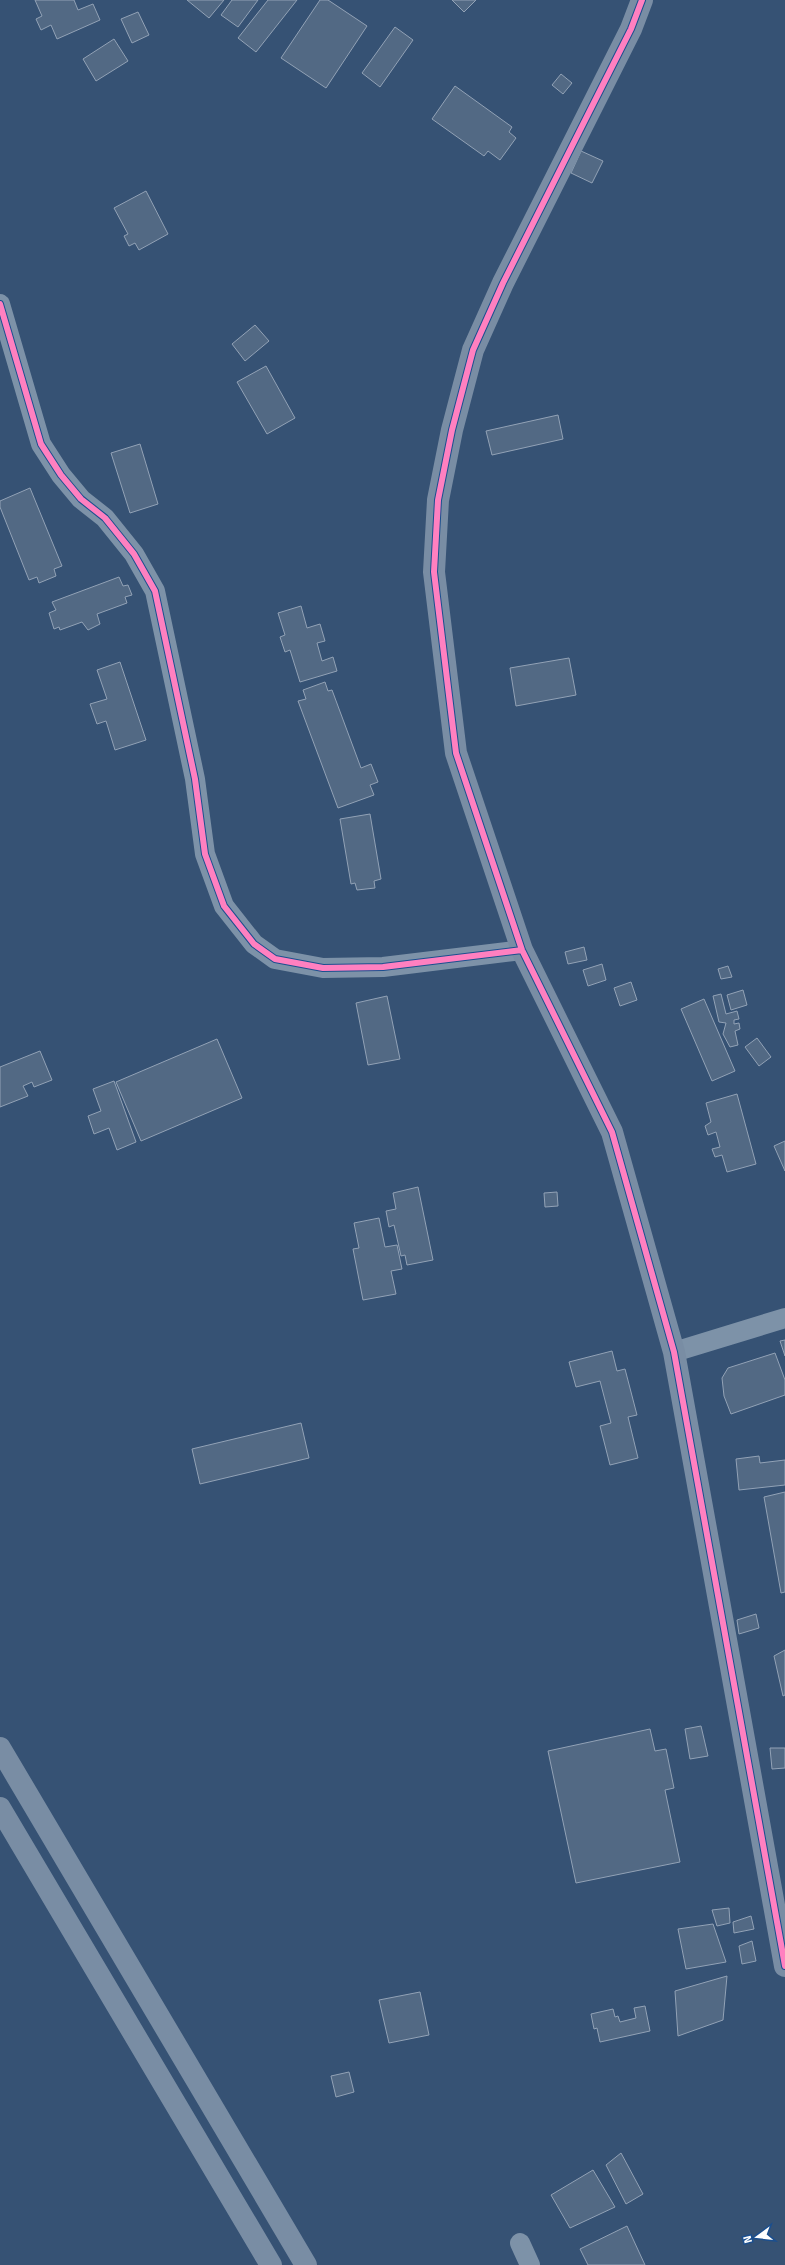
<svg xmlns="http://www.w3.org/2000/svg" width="785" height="2265" viewBox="0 0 785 2265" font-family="'Fira Sans',sans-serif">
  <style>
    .building { fill: #526984; stroke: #92a2b6 }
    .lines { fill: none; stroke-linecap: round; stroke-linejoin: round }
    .street { stroke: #7d92a8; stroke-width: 20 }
    .secondary { stroke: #798da4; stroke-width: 22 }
    .cycleway-casing { stroke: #1b4f8f; stroke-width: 8 }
    .cycleway { stroke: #ff80c0; stroke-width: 6 }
  </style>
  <rect width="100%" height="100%" fill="#365274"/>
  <path class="building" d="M 35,0 L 74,0 L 78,10 L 93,4 L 100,20 L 57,39 L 51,25 L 41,30 L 36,19 L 42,16 Z
    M 187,0 L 224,0 L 209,18 Z
    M 232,0 L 258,0 L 238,27 L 221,15 Z
    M 268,0 L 297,0 L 256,52 L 238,38 Z
    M 320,0 L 328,0 L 367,26 L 326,88 L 281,58 Z
    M 452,0 L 476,0 L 464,12 Z
    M 138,12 L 149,35 L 132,43 L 121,19 Z
    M 395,27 L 413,40 L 380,87 L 362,73 Z
    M 114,39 L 128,61 L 96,81 L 83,59 Z
    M 561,74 L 572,83 L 563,94 L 552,85 Z
    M 455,86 L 512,127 L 509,132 L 516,138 L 500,160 L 488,151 L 484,156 L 432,119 Z
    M 581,151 L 603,161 L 592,183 L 571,173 Z
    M 146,191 L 168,234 L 139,250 L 135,243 L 129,246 L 124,236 L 128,234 L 114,208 Z
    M 255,325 L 269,341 L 245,361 L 232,344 Z
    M 266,366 L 295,418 L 267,434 L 237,382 Z
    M 558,415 L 563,439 L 492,455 L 486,431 Z
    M 140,444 L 158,504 L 130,513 L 111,453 Z
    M 30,488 L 62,566 L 54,569 L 56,576 L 39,583 L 37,577 L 29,580 L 0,507 L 0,501 Z
    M 119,577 L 123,586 L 128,585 L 132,595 L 125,597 L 127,603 L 97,614 L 100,624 L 88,630 L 82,622 L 60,630 L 59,627 L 54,629 L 49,613 L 56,610 L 52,602 Z
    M 301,606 L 307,628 L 320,624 L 325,641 L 317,643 L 322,661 L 333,657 L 337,671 L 300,682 L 290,650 L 285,652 L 280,637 L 285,635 L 278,613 Z
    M 569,658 L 576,695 L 516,706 L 510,668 Z
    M 120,662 L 146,740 L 115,750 L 106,721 L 97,724 L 90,704 L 107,699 L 97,670 Z
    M 325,682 L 328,691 L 332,690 L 361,768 L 371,764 L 378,782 L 370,785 L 374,795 L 338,808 L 298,701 L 306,699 L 303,690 Z
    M 370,814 L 381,879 L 374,881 L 375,888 L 357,890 L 355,883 L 351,884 L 340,819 Z
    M 584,947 L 587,960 L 568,964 L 565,952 Z
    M 602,964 L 606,980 L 588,986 L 583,970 Z
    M 728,966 L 732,977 L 721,979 L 718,969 Z
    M 631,982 L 637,1000 L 620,1006 L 614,988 Z
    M 743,990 L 747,1005 L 731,1010 L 727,995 Z
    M 721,994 L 726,1014 L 737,1011 L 739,1019 L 734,1020 L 734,1024 L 739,1023 L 740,1029 L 735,1031 L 738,1045 L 730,1047 L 723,1034 L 726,1023 L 719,1022 L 713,996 Z
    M 387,996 L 400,1059 L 368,1065 L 356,1003 Z
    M 704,999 L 735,1071 L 712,1081 L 681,1009 Z
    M 757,1038 L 771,1057 L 759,1066 L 745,1047 Z
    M 217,1039 L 242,1098 L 141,1141 L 116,1082 Z
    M 40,1051 L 52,1080 L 34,1087 L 32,1082 L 23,1086 L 28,1096 L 0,1107 L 0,1067 Z
    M 114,1081 L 136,1142 L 117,1150 L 109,1128 L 94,1134 L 88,1116 L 101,1111 L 93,1089 Z
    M 737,1094 L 756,1164 L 727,1172 L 722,1155 L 715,1157 L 712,1149 L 720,1147 L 716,1132 L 708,1135 L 705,1126 L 711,1122 L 706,1103 Z
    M 785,1141 L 785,1171 L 774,1146 Z
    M 418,1187 L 433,1260 L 407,1265 L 405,1255 L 401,1256 L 394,1225 L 389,1227 L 386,1211 L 396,1209 L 393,1193 Z
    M 557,1192 L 558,1206 L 545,1207 L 544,1193 Z
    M 379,1218 L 385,1247 L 397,1245 L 402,1269 L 391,1271 L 396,1294 L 363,1300 L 353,1249 L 359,1248 L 354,1223 Z
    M 785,1340 L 785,1356 L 780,1341 Z
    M 612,1351 L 617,1371 L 625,1369 L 637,1415 L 628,1417 L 638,1458 L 610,1465 L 600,1426 L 611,1423 L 600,1381 L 576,1387 L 569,1362 Z
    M 775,1353 L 785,1380 L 785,1395 L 731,1414 L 724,1396 L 722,1378 L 728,1368 Z
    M 301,1423 L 309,1458 L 200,1484 L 192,1449 Z
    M 759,1456 L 760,1463 L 785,1460 L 785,1485 L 739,1490 L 736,1459 Z
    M 785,1492 L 785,1592 L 781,1593 L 764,1497 Z
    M 756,1614 L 759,1628 L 739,1634 L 737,1620 Z
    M 785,1650 L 785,1695 L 783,1696 L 774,1656 Z
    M 701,1726 L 708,1756 L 690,1759 L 685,1729 Z
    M 650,1729 L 655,1751 L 666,1749 L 674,1788 L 665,1790 L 680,1862 L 576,1883 L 548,1751 Z
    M 770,1748 L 785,1748 L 785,1768 L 772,1769 Z
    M 729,1908 L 730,1923 L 717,1926 L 712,1910 Z
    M 751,1916 L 754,1929 L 734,1933 L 733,1922 Z
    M 713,1924 L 726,1962 L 686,1969 L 678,1929 Z
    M 752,1941 L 756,1961 L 742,1964 L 739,1946 Z
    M 727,1976 L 723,2020 L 678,2036 L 675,1991 Z
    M 420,1992 L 429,2035 L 389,2043 L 379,2000 Z
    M 645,2006 L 650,2031 L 600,2042 L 597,2028 L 594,2029 L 591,2014 L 613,2009 L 615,2017 L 618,2016 L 620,2022 L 636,2018 L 634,2008 Z
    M 349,2072 L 354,2092 L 336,2097 L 331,2076 Z
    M 621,2153 L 643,2194 L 626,2204 L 606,2165 Z
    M 593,2170 L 615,2207 L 570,2228 L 551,2195 Z
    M 627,2226 L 645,2265 L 588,2265 L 580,2249 Z"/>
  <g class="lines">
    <path class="street" d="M 0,304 L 41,444 L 61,475 L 81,499 L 105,518 L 134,554 L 155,591 L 195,779 L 205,854 L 224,906 L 254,944 L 275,959 L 323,968 L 383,967 L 522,950
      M 674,1352 L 785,1318
      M 520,2243 L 530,2265"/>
    <path class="secondary" d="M 642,0 L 631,29 L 503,283 L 473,350 L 452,430 L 438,500 L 434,572 L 456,753 L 522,950 L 612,1132 L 674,1352 L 785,1966
      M 0,1748 L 306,2265
      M 0,1808 L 271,2265"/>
    <g class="cycleway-casing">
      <path id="cycleway" d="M 642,0 L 631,29 L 503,283 L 473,350 L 452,430 L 438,500 L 434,572 L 456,753 L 522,950 L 612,1132 L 674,1352 L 785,1966
        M 0,304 L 41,444 L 61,475 L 81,499 L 105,518 L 134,554 L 155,591 L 195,779 L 205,854 L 224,906 L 254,944 L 275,959 L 323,968 L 383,967 L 522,950"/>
    </g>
    <use href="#cycleway" class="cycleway"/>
  </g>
  <g transform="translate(757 2237) rotate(255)" stroke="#1b4f8f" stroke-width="3" paint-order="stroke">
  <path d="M0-3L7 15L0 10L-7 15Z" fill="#ffffff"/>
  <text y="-6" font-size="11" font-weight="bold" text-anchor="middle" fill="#ffffff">N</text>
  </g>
</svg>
